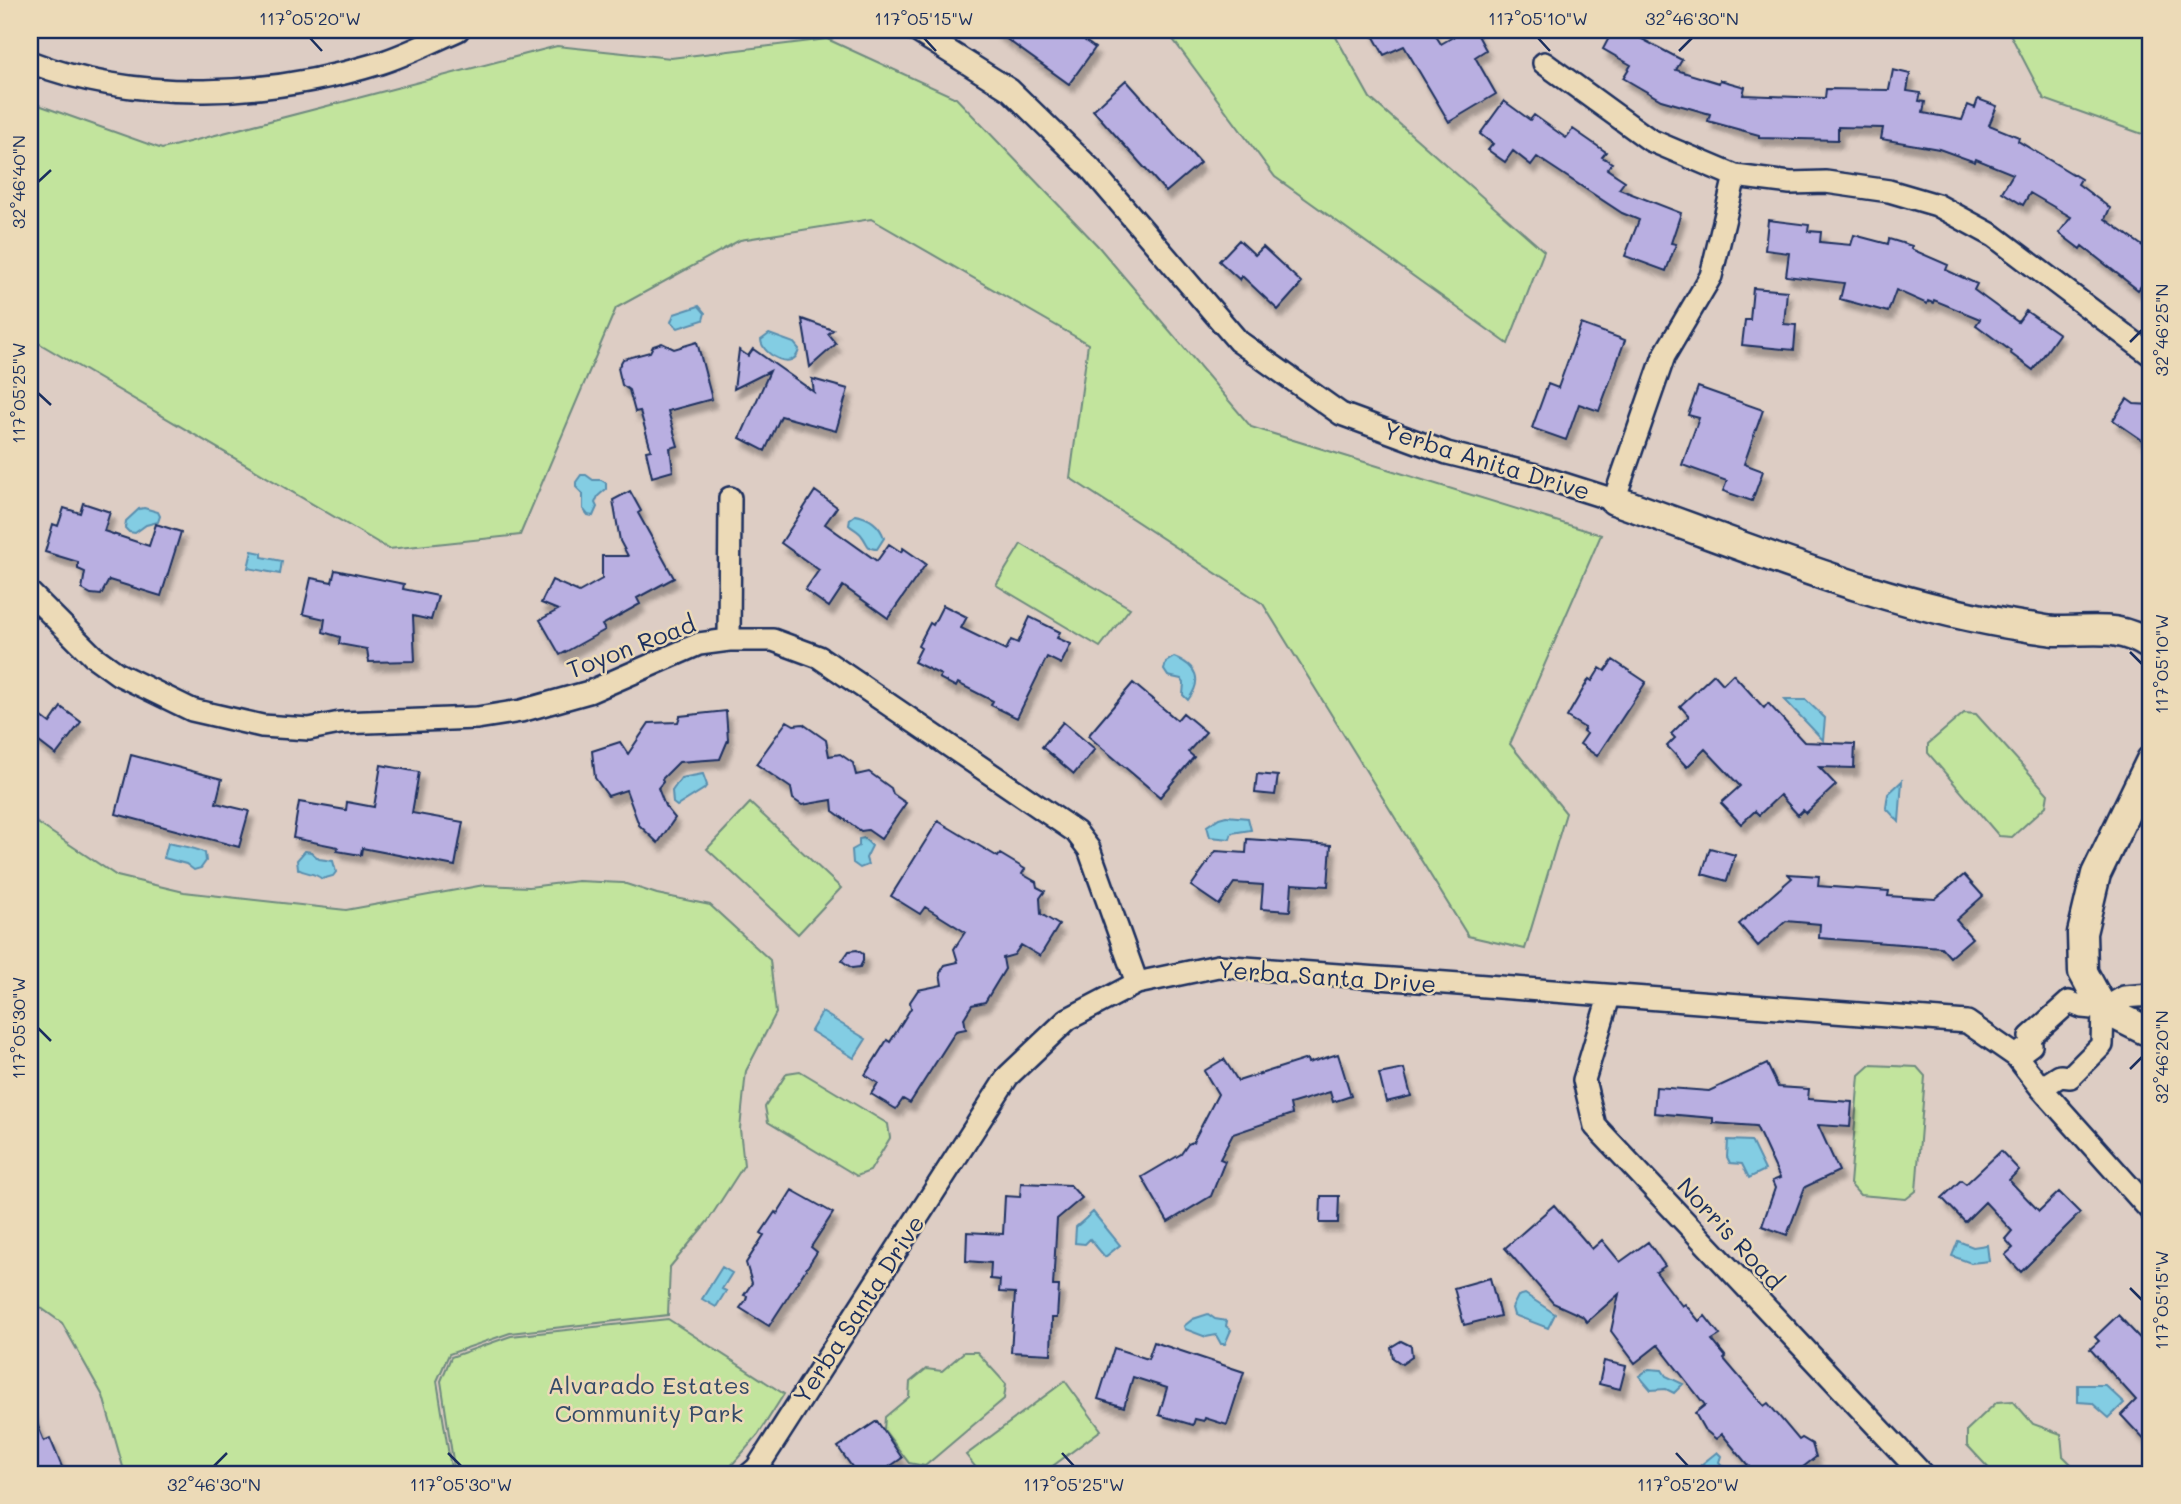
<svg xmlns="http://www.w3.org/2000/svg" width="2181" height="1504" viewBox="0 0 2181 1504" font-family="Mali,sans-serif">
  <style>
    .green { fill: #c2e49d; stroke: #6e8a7e; stroke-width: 2 }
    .water { fill: #83cde3; stroke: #598eae; stroke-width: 2 }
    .building { fill: #b9afe1; stroke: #1b2f5e; stroke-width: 2; filter: url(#shadow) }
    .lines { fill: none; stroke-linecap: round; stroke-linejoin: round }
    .street-casing { stroke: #1b2f5e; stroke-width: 26 }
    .secondary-casing { stroke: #1b2f5e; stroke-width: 33 }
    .street { stroke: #ecdab7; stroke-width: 21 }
    .secondary { stroke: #ecdab7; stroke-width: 28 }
    .ticks { fill: none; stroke: #1b2f5e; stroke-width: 2.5 }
    .labels { text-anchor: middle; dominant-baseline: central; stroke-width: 5; stroke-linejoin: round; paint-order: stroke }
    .street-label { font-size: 24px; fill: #1b2f5e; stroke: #ecdab7 }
    .park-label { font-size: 24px; fill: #344a67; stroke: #ecdab7 }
    .neatline { fill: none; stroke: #1b2f5e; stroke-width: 2.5 }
    .ticks-label { font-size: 18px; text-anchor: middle; fill: #1b2f5e }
  </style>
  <defs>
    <filter id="shadow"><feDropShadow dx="4.5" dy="8" stdDeviation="2" flood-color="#0004"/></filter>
  </defs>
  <rect width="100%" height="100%" fill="#ddcdc4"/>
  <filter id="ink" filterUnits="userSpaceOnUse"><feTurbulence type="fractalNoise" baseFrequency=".0143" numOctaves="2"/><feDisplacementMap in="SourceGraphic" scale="14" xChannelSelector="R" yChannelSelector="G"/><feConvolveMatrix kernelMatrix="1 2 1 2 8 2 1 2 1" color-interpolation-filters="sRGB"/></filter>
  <g filter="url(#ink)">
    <path class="green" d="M 1166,30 L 1332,30 L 1370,98 L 1544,251 L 1508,344 L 1275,177 Z
      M 2008,30 L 2151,30 L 2151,140 L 2145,135 L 2044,99 Z
      M 827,39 L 956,98 L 1098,246 L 1251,427 L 1601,535 L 1510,744 L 1566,813 L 1525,949 L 1468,936 L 1263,604 L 1070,478 L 1088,344 L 871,219 L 740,240 L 616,308 L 520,535 L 389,549 L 30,338 L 30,102 L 162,149 L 557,46 L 671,58 Z
      M 1021,544 L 1130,608 L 1100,647 L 996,585 Z
      M 1964,713 L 1976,714 L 2048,794 L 2046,806 L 2012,837 L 1999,836 L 1928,753 L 1928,744 Z
      M 750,803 L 841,888 L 798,934 L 707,849 Z
      M 30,818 L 117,876 L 184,892 L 346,910 L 484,885 L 529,887 L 578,881 L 623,883 L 657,894 L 710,905 L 770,960 L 776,1013 L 746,1071 L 740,1129 L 744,1165 L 708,1221 L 670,1267 L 668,1315 L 510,1333 L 449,1354 L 437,1381 L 452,1474 L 125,1474 L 103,1396 L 62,1323 L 30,1300 Z
      M 1870,1065 L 1917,1067 L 1925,1076 L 1916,1191 L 1906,1199 L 1860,1195 L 1850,1184 L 1859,1075 Z
      M 800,1071 L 888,1124 L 890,1138 L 870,1171 L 857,1176 L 768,1122 L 765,1107 L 787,1073 Z
      M 668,1319 L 784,1394 L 758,1435 L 724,1474 L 455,1474 L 441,1381 L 451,1357 L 511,1336 Z
      M 964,1352 L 977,1352 L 1006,1384 L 1004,1399 L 925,1466 L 909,1463 L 884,1430 L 885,1417 L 909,1397 L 910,1382 L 926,1369 L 942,1371 Z
      M 1065,1381 L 1101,1430 L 1042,1474 L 981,1474 L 966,1455 Z
      M 2013,1401 L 2033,1424 L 2061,1434 L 2063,1456 L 2081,1474 L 1994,1474 L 1967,1445 L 1967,1430 L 1997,1402 Z"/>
    <path class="water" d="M 699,306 L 705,313 L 703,320 L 678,328 L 671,322 L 674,314 Z
      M 769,334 L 794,343 L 799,349 C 795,373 762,355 761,340 Z
      M 581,475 L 586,475 L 593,480 L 601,480 L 606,483 L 606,489 L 598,496 L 595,503 L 597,507 L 593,516 L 588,515 L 583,509 L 583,494 L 576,487 L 576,482 Z
      M 144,508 L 158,512 L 160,516 L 158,522 L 146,525 L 135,533 L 129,532 L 125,528 L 126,521 L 139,509 Z
      M 855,515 C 869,517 880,525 884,538 L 877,549 C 866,549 868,543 862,536 C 859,531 853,529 849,525 L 850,519 Z
      M 252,551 L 262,553 L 262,557 L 282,561 L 280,574 L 248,568 Z
      M 1174,657 C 1197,666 1203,680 1188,700 L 1183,695 L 1184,683 L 1181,679 L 1168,676 L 1164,670 L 1166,662 Z
      M 1785,700 L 1806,700 L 1825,718 L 1823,740 Z
      M 703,774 L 707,785 L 704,789 L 677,806 L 673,803 L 672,791 L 681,778 Z
      M 1902,781 L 1899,822 L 1886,808 L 1888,794 Z
      M 1226,816 L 1248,818 L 1251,830 L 1232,833 L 1230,839 L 1210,837 L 1207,826 L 1219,818 Z
      M 864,838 L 872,846 L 866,858 L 868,865 L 860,868 L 853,863 L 852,850 L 859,846 L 859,839 Z
      M 168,843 C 179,846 195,847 205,853 L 206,861 L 201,868 L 194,870 L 186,864 L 164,858 Z
      M 305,851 L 311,852 L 319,859 L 333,861 L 336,872 L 333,876 L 322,879 C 314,872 306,874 298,869 L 297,860 Z
      M 822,1012 L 866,1039 L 854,1058 L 811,1031 Z
      M 1728,1140 L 1751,1141 L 1765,1170 L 1749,1178 L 1742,1164 L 1730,1163 L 1727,1157 Z
      M 1093,1212 L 1120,1245 L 1105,1257 L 1090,1239 L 1085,1244 L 1075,1243 L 1076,1227 Z
      M 1958,1241 L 1973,1247 L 1987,1245 L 1989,1261 L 1971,1263 L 1952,1256 Z
      M 722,1267 L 732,1273 L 722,1289 L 726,1291 L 716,1307 L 702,1299 Z
      M 1525,1294 L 1555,1314 L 1548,1328 L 1514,1315 L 1512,1308 L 1518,1296 Z
      M 1208,1314 L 1215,1319 L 1227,1321 L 1226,1326 L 1231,1330 L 1225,1344 L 1221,1344 L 1216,1335 L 1206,1337 L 1185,1329 L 1184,1326 L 1193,1319 Z
      M 1649,1369 L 1662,1370 L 1666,1376 L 1683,1384 L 1674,1393 L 1666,1389 L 1651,1390 L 1639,1376 Z
      M 2078,1385 L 2105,1385 L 2124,1403 L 2109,1418 L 2092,1403 L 2078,1402 Z
      M 1717,1452 L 1721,1456 L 1719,1462 L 1730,1474 L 1708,1474 L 1701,1465 Z"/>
    <path class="building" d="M 994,30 L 1070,30 L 1095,48 L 1069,84 Z
      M 1370,30 L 1432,30 L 1441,44 L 1465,30 L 1475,30 L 1486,50 L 1475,57 L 1496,94 L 1449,122 L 1404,46 L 1384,55 Z
      M 1613,30 L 1625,30 L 1682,60 L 1676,70 L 1719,83 L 1720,80 L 1745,87 L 1743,95 L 1825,98 L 1826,89 L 1889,90 L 1893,70 L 1910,74 L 1907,91 L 1921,93 L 1919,101 L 1925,102 L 1923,113 L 1962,120 L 1968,105 L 1975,108 L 1978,99 L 1997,106 L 1989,125 L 2019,137 L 2018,141 L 2081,179 L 2078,184 L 2110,208 L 2105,219 L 2151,252 L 2151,273 L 2138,290 L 2082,246 L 2080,249 L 2059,233 L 2071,217 L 2030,193 L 2023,205 L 2002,192 L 2013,174 L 1976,159 L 1975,162 L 1939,149 L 1881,139 L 1883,128 L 1838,127 L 1838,140 L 1759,138 L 1759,135 L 1708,121 L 1710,114 L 1661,100 L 1623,78 L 1631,65 L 1603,49 Z
      M 1126,80 L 1200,163 L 1166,192 L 1093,110 Z
      M 1504,101 L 1530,120 L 1534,115 L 1566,138 L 1573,129 L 1606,152 L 1602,157 L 1612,163 L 1607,169 L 1625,181 L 1619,189 L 1681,213 L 1671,243 L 1676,244 L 1666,271 L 1625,256 L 1639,220 L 1622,213 L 1537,157 L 1531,165 L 1513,151 L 1505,162 L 1488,150 L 1493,144 L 1480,134 Z
      M 1768,220 L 1809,225 L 1808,231 L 1821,232 L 1820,242 L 1851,245 L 1854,235 L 1888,244 L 1889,239 L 1912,246 L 1911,249 L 1948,265 L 1946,270 L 1977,284 L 1974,290 L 2018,322 L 2026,311 L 2059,334 L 2033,370 L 2010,353 L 2011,351 L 1976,325 L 1980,319 L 1934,300 L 1933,303 L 1928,301 L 1927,304 L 1896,290 L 1888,312 L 1840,299 L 1844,283 L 1786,276 L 1789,253 L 1765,250 Z
      M 1239,240 L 1255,255 L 1263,247 L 1302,283 L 1278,310 L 1242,276 L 1240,280 L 1219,261 Z
      M 1753,288 L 1787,291 L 1784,324 L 1796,325 L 1794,350 L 1742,345 L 1745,320 L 1750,320 Z
      M 802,319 L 833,330 L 828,334 L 836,344 L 810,367 Z
      M 1581,324 L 1625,340 L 1599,411 L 1579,404 L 1566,440 L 1532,428 L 1548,384 L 1558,388 Z
      M 697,342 L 712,399 L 668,411 L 678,446 L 670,448 L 673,471 L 652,477 L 646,451 L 651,450 L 640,411 L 635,412 L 629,390 L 622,385 L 618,368 L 623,359 L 650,352 L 653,346 L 662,343 L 674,349 Z
      M 753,349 L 814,392 L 812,379 L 848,389 L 836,431 L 781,416 L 765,451 L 740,438 L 770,371 L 734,389 L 739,350 L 748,356 Z
      M 1698,387 L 1763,410 L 1744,464 L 1763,471 L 1752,501 L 1723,491 L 1727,481 L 1682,465 L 1699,418 L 1688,415 Z
      M 2127,399 L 2134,404 L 2151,405 L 2151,446 L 2113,420 Z
      M 630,491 L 641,511 L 638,513 L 674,578 L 637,598 L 640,604 L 602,625 L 605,630 L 560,655 L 540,620 L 558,610 L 541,603 L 552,580 L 579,592 L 602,579 L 602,556 L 628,556 L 620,541 L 613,500 Z
      M 815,491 L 837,507 L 825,524 L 877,561 L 889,544 L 901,552 L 903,548 L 926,564 L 888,618 L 843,586 L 829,607 L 805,590 L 819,570 L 781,543 Z
      M 83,503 L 110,512 L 104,531 L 149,546 L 156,524 L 181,532 L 161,596 L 109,580 L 101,595 L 91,594 L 82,589 L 85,572 L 78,569 L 78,562 L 45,552 L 53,524 L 58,526 L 64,508 L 80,513 Z
      M 335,570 L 404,584 L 403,589 L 438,596 L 431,620 L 413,616 L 415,661 L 369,662 L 367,649 L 339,644 L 340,637 L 323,632 L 325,619 L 303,614 L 311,578 L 332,582 Z
      M 943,605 L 967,617 L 961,628 L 1006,650 L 1011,640 L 1018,643 L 1030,617 L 1060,632 L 1057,638 L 1071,644 L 1061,664 L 1047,657 L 1017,718 L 991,705 L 993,701 L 958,683 L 956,687 L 939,678 L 941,675 L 914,662 L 921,648 L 918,646 L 930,623 L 933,625 Z
      M 1613,660 L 1646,682 L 1597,756 L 1580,744 L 1587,734 L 1583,731 L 1585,728 L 1567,717 L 1589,679 L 1592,681 L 1600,668 L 1605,671 Z
      M 1714,674 L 1723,684 L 1733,674 L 1764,708 L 1768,703 L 1804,742 L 1855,744 L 1854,768 L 1819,767 L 1836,785 L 1806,813 L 1803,810 L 1798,815 L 1780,795 L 1759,815 L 1755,811 L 1741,824 L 1721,803 L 1740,786 L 1705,749 L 1687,767 L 1667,746 L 1675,738 L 1671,734 L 1689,716 L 1680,706 Z
      M 1133,683 L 1177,720 L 1183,713 L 1206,732 L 1188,752 L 1194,757 L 1160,797 L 1088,736 Z
      M 61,707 L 81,722 L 56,755 L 30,735 L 30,708 L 50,723 Z
      M 726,711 L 728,740 L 720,759 L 679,762 L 662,779 L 663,782 L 658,788 L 665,806 L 675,818 L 658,843 L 639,825 L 626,790 L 608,796 L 595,778 L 592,751 L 620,742 L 628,754 L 649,723 L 678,722 L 680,716 Z
      M 787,721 L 794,725 L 803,724 L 826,740 L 829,756 L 840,754 L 853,763 L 856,775 L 869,772 L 891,788 L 893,794 L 906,803 L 881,839 L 868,830 L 861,831 L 833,811 L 832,800 L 802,805 L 793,799 L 791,788 L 756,764 Z
      M 1063,722 L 1095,749 L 1074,774 L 1042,747 Z
      M 131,755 L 222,779 L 216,803 L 249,811 L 239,847 L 116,814 Z
      M 381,765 L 419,772 L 412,813 L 463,822 L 455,866 L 362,848 L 361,855 L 337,851 L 338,847 L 293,838 L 299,802 L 346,810 L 347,802 L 374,807 Z
      M 1257,774 L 1278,776 L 1275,795 L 1255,793 Z
      M 938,821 L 998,857 L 1000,854 L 1025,869 L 1022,874 L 1036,882 L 1037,887 L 1045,891 L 1040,898 L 1041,914 L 1059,925 L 1040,956 L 1021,945 L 1014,955 L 1003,958 L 1005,969 L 985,1002 L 972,1005 L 964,1018 L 966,1029 L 956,1031 L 910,1103 L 903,1099 L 896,1109 L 871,1094 L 878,1083 L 865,1075 L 887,1040 L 890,1042 L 911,1008 L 910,1002 L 918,990 L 942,985 L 940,973 L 945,965 L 958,962 L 954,949 L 965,932 L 925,907 L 920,914 L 891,896 Z
      M 1247,839 L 1331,845 L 1328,886 L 1292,884 L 1290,911 L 1261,909 L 1263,885 L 1234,883 L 1219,905 L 1191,886 L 1216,851 L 1246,853 Z
      M 1710,848 L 1735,855 L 1727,881 L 1702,874 Z
      M 1788,874 L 1819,876 L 1818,886 L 1889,891 L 1888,896 L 1935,899 L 1964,875 L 1983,896 L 1956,920 L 1972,938 L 1950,957 L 1941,947 L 1819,938 L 1820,924 L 1786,921 L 1758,946 L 1739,924 L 1792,878 Z
      M 857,950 L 863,954 L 863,961 L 860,967 L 852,968 L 842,961 L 849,951 Z
      M 1338,1054 L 1351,1096 L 1333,1102 L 1330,1092 L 1290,1104 L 1292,1114 L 1233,1134 L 1220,1159 L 1225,1161 L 1211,1196 L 1168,1222 L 1142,1177 L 1181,1154 L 1188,1144 L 1193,1142 L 1218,1094 L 1204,1071 L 1224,1059 L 1238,1081 L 1307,1059 L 1308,1063 Z
      M 1767,1064 L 1778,1087 L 1809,1089 L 1808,1099 L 1852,1102 L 1850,1127 L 1818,1125 L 1839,1171 L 1805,1187 L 1787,1235 L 1762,1226 L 1775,1188 L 1772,1181 L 1780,1178 L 1756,1126 L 1713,1123 L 1713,1118 L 1654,1113 L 1656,1087 L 1709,1091 Z
      M 1404,1069 L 1411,1096 L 1386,1102 L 1379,1074 Z
      M 2001,1151 L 2019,1170 L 2009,1180 L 2039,1211 L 2059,1192 L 2080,1213 L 2021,1272 L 2005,1255 L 2013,1248 L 2005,1239 L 2012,1231 L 1985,1202 L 1965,1222 L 1942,1198 L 1961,1180 L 1966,1184 Z
      M 1021,1183 L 1070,1185 L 1082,1198 L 1057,1219 L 1053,1286 L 1059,1286 L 1057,1318 L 1052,1318 L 1051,1354 L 1011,1352 L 1015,1293 L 999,1292 L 1000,1280 L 990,1279 L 991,1263 L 966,1261 L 967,1232 L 1003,1234 L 1005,1196 L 1020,1197 Z
      M 792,1190 L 833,1213 L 811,1247 L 817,1252 L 769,1326 L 740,1308 L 746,1300 L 747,1296 L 744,1295 L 752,1283 L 746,1263 L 764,1235 L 761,1233 L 775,1212 L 777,1214 Z
      M 1321,1196 L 1339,1196 L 1338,1223 L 1320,1223 Z
      M 1554,1205 L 1592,1249 L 1602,1240 L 1620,1262 L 1648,1242 L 1665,1266 L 1656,1272 L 1682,1306 L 1685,1304 L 1699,1321 L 1705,1316 L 1720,1335 L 1712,1340 L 1726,1357 L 1724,1359 L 1764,1406 L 1768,1403 L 1799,1440 L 1802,1438 L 1812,1444 L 1816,1457 L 1794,1474 L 1755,1474 L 1722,1434 L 1716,1439 L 1704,1429 L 1695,1413 L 1705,1405 L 1658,1345 L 1635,1363 L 1611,1331 L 1619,1294 L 1587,1322 L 1582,1316 L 1553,1303 L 1505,1248 Z
      M 1490,1278 L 1500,1316 L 1464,1325 L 1454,1288 Z
      M 2118,1315 L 2151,1350 L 2151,1447 L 2121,1415 L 2136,1400 L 2090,1349 L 2099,1341 L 2095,1337 Z
      M 1401,1341 L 1411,1346 L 1412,1357 L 1402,1364 L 1393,1358 L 1391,1347 Z
      M 1154,1342 L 1244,1372 L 1227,1425 L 1205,1418 L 1204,1421 L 1195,1419 L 1193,1425 L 1159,1415 L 1167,1388 L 1133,1377 L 1124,1407 L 1098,1399 L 1114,1348 L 1148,1359 Z
      M 1604,1361 L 1626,1366 L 1620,1389 L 1599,1384 Z
      M 30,1407 L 44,1441 L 50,1438 L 65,1474 L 30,1474 Z
      M 877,1421 L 902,1458 L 879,1474 L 857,1474 L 838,1447 Z"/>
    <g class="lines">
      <g class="street-casing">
        <path id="street" d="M 915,30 L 1010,90 L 1090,168 L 1238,341 L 1341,414 L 1447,453 L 1532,474 L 1614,500 L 1664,356 L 1711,276 L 1735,176
          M 30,62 C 138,104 270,97 380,63 C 406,55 433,41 458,30
          M 1544,63 L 1650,140 L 1735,176 L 1790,183 L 1826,182 L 1889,191 L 1937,205 L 1994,236 L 2151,355
          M 30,593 L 93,656 L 118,674 L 192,710 L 262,726 L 309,729 L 340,723 L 477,718 L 521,711 L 589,692 L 699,644 L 729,640 L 773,640 L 819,657 L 1076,832 L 1089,849 L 1137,983
          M 729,640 L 730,498
          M 1609,997 L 1584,1080 L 1595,1126 L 1922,1474
          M 2103,1009 L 2124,997 L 2151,995
          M 2016,1056 L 2031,1045 L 2030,1037 L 2069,1002 L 2082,1007 L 2103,1009
          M 2041,1088 L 2060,1076 L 2070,1077 L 2102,1045 L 2103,1009
          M 750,1474 L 757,1468 L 1008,1076 L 1068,1019 L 1137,983 L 1218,966 L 1967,1022 L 2016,1056 L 2041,1088 L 2151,1211"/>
      </g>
      <g class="secondary-casing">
        <path id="secondary" d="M 1614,500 C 1749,547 1885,606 2027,627 C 2036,628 2045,630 2054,631 C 2091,632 2118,623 2151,646
          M 2151,760 L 2096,874 L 2082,933 L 2083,972 L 2103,1009 L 2145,1030 L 2151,1030"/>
      </g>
      <use href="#street" class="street"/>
      <use href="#secondary" class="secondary"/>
    </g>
  </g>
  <path class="ticks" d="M 310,38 L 322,51M 924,38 L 936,51M 1538,38 L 1550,51M 1679,51 L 1692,38M 38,182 L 51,170M 2130,342 L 2142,330M 38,393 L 51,405M 2130,652 L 2142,664M 38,1028 L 51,1041M 2130,1069 L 2142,1057M 2130,1288 L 2142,1300M 448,1453 L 461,1466M 1062,1453 L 1074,1466M 1676,1453 L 1688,1466M 214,1466 L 227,1453"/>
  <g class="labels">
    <g class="street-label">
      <text transform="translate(1487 460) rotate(17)">Yerba Anita Drive</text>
      <text transform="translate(631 646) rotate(-21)">Toyon Road</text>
      <text transform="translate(1327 976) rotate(4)">Yerba Santa Drive</text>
      <text transform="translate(1731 1233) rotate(47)">Norris Road</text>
      <text transform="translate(858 1309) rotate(-57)">Yerba Santa Drive</text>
    </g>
    <g class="park-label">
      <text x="649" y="1384">Alvarado Estates<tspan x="649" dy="28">Community Park</tspan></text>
    </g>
  </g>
  <rect width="2181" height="1504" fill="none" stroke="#ecdab7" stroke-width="77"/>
  <rect x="38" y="38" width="2104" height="1428" class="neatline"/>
  <g class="ticks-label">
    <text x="310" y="25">117°05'20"W</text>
    <text x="924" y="25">117°05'15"W</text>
    <text x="1538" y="25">117°05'10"W</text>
    <text x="1692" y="25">32°46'30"N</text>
    <text transform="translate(19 182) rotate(-90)" y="6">32°46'40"N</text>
    <text transform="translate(2162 330) rotate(-90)" y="6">32°46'25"N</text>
    <text transform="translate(19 393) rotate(-90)" y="6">117°05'25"W</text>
    <text transform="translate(2162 664) rotate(-90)" y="6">117°05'10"W</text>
    <text transform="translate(19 1028) rotate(-90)" y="6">117°05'30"W</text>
    <text transform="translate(2162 1057) rotate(-90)" y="6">32°46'20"N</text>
    <text transform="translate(2162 1300) rotate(-90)" y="6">117°05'15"W</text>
    <text x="214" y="1491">32°46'30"N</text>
    <text x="461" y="1491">117°05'30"W</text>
    <text x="1074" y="1491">117°05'25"W</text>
    <text x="1688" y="1491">117°05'20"W</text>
  </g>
</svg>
